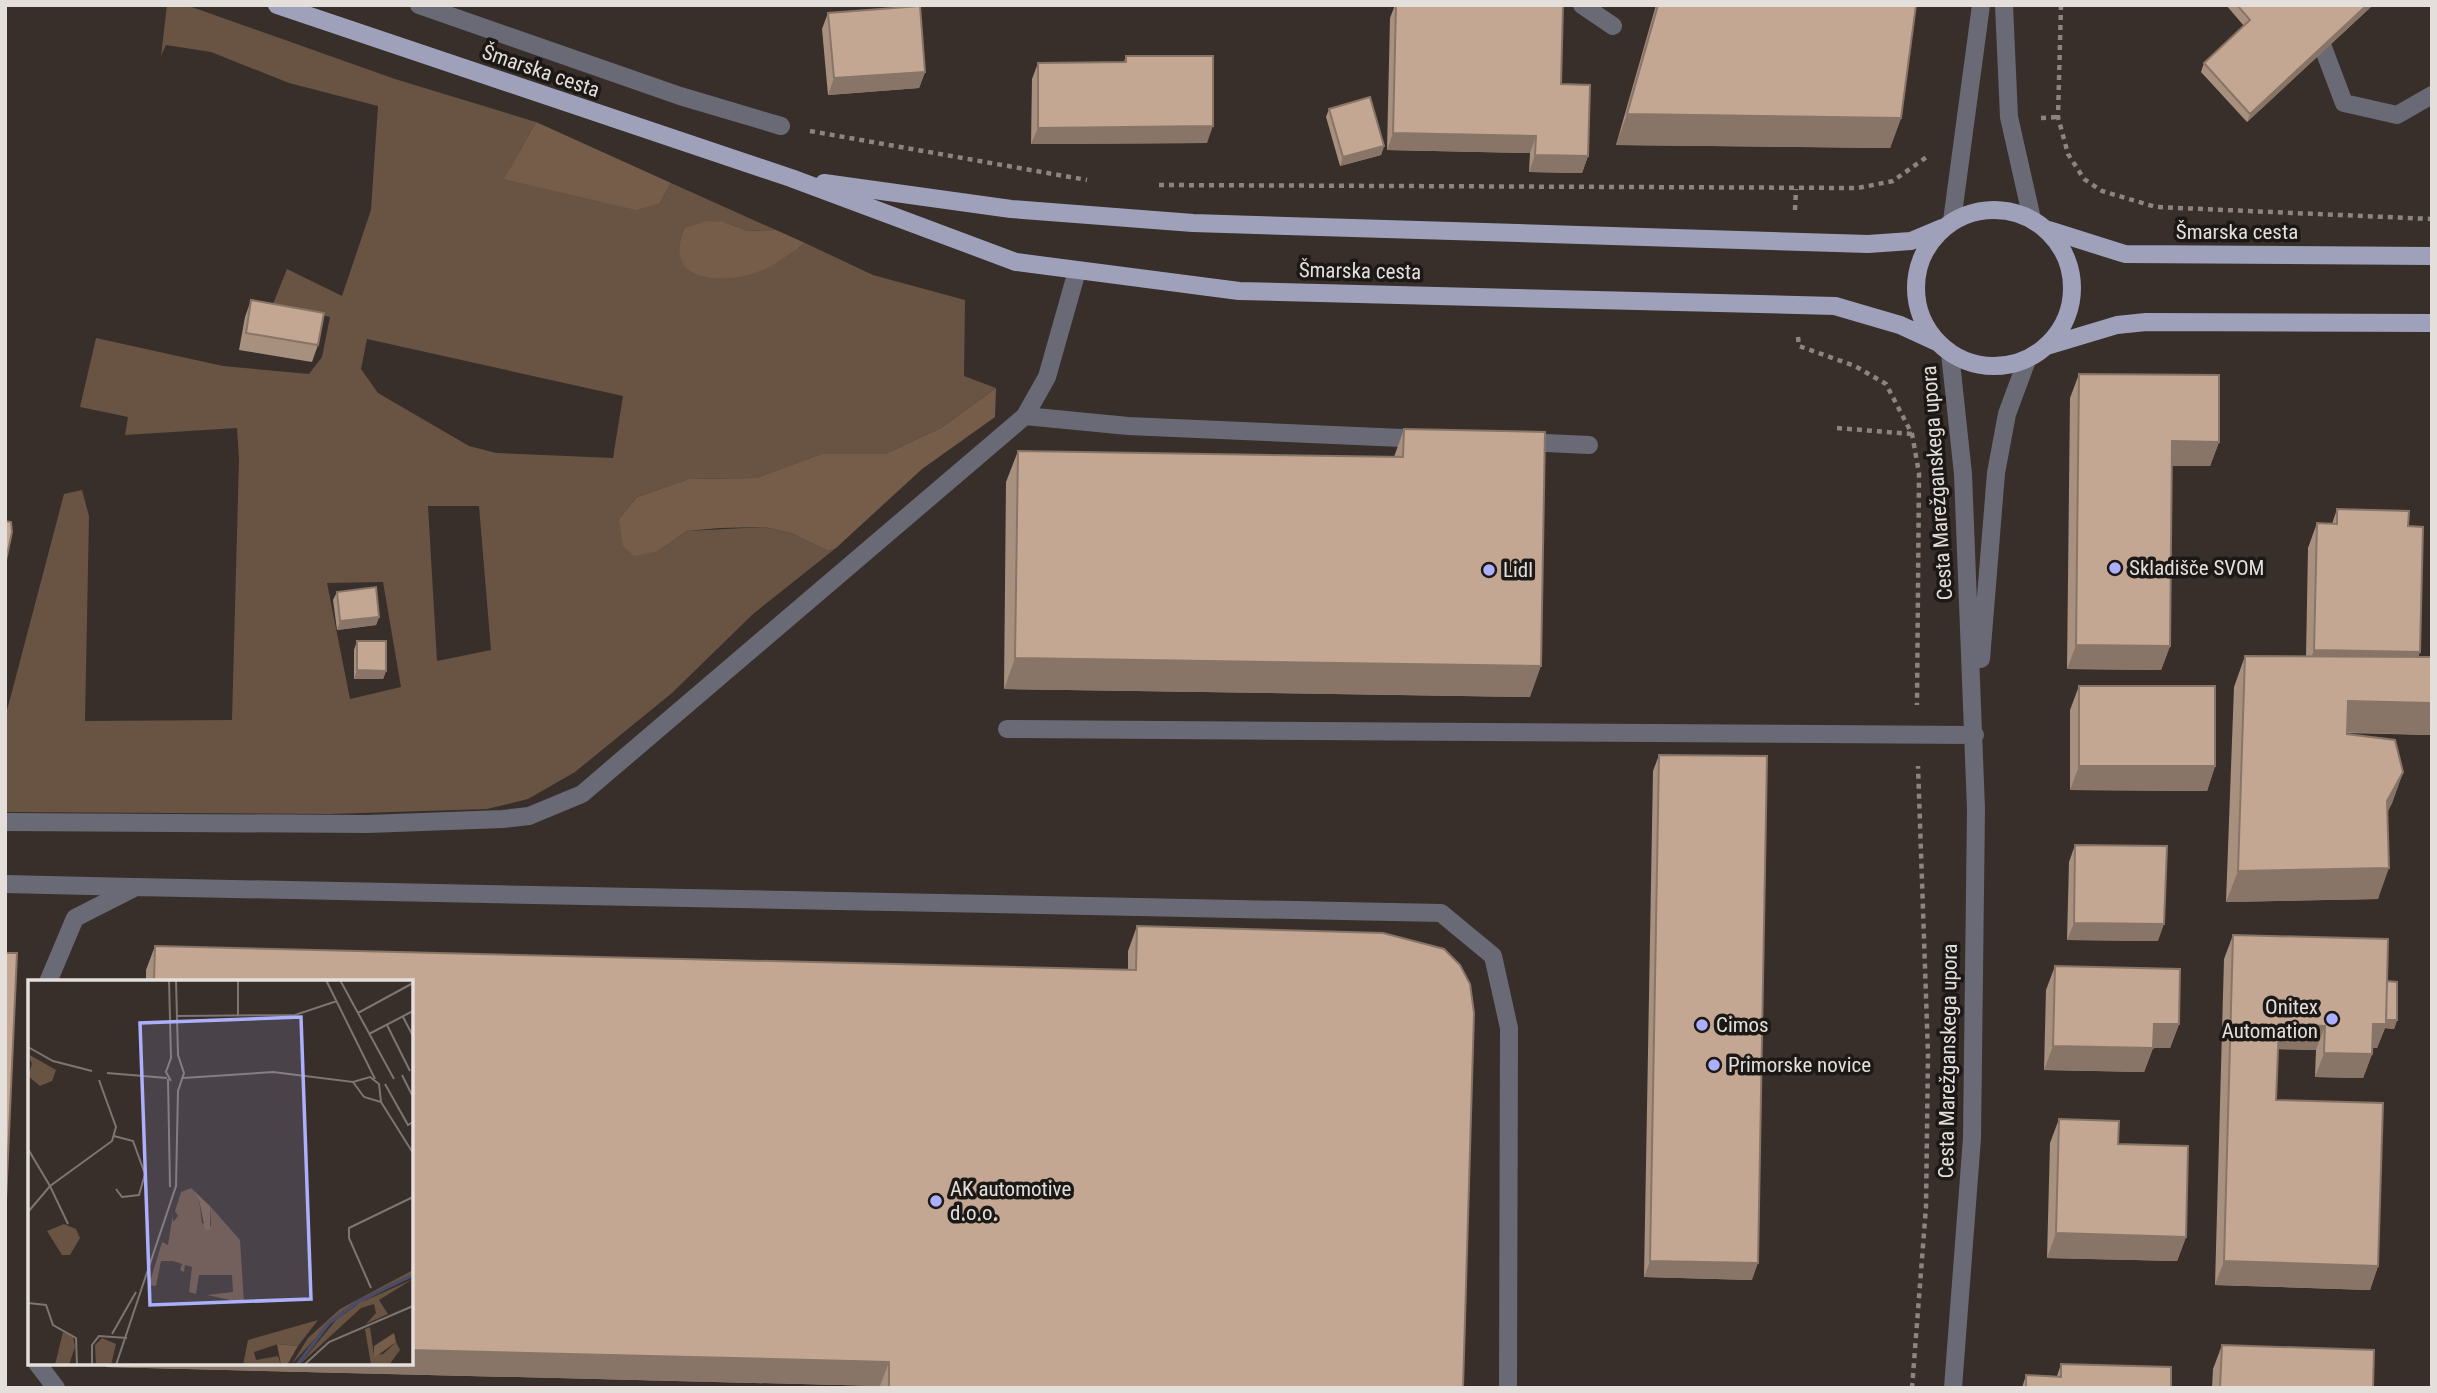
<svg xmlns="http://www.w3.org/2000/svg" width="2437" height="1393" viewBox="0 0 2437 1393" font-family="'Roboto Condensed',sans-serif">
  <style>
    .green { fill: #695342; fill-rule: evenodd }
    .forest { fill: #765d4a }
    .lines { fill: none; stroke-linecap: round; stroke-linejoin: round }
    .path { stroke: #8b8480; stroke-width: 4.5; stroke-dasharray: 5 5; stroke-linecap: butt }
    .minor { stroke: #696a76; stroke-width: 18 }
    .major { stroke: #9fa1bb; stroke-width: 18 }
    .wall { fill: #a8907e }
    .shaded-wall { fill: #887567 }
    .building { fill: #c3a793; stroke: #887567; stroke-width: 2 }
    .poi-dot { fill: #acaffb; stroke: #1c1816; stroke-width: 2.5 }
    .labels { text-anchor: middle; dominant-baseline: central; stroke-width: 7; stroke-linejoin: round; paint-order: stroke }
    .street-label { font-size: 21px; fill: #e4dfdb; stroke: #1c1816 }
    .poi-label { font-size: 21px; fill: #e4dfdb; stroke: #1c1816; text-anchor: start }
    .inset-river { fill: none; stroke: #4a4c67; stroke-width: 3.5 }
    .inset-road { fill: none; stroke: #7d7571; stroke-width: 2 }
    .view { fill: #acaffb; fill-opacity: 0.15; stroke: #acaffb; stroke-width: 3.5 }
    .inset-edge { fill: none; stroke: #e4dfdb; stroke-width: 3.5 }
  </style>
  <rect width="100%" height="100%" fill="#382f2a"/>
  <path class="green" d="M 167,5 L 186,5 L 395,79 L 536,122 L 505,178 L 660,203 L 671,183 L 776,230 L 748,231 L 724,222 L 758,272 L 805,243 L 873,275 L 965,300 L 964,376 L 996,388 L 941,428 L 885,454 L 821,454 L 756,478 L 689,479 L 637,497 L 619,519 L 658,551 L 687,531 L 764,527 L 791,533 L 828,551 L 836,548 L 753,614 L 672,693 L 575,772 L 528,799 L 487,809 L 330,814 L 5,812 L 5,718 L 64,494 L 82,490 L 89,516 L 85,721 L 232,720 L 239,459 L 237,428 L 125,435 L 128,417 L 80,407 L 96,338 L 223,366 L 309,374 L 322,357 L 330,317 L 273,304 L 287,269 L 342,296 L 371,210 L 378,106 L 289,83 L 211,52 L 166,45 L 161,56 ZM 367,339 L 623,396 L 613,458 L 496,453 L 469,446 L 378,393 L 361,369 ZM 428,506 L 479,506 L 491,650 L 437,661 ZM 383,582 L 401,687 L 350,699 L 327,583 Z"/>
  <path class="forest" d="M 536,122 L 671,183 L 660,203 L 636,210 L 504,179 Z
    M 706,221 L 724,222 L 748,231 L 776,230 L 805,243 C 790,253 775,266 758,272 C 721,285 661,282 685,228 Z
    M 996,388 L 995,417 L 922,469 L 836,548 L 828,551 L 791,533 L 764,527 L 719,528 L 687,531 L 658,551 L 634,556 L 623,546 L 619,519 L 637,497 L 689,479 L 756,478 L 821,454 L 885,454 L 941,428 Z"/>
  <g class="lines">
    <path class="path" d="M 2061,5 L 2058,117 L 2068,154 L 2084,179 L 2102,191 L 2156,207 L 2432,219
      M 2041,118 L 2058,117
      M 810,131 L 1087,180
      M 1159,185 L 1858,188 L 1893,181 L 1928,156
      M 1795,210 L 1796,189
      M 1798,337 L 1799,346 L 1855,366 L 1886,384 L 1912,434 L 1919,473 L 1917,705
      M 1837,428 L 1912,434
      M 1912,1388 L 1926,1207 L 1928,1054 L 1918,766"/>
    <path class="minor" d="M 419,5 L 680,96 L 781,126
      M 1582,5 L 1613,26
      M 2004,5 L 2009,117 L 2032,219
      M 2307,5 L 2344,103 L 2397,115 L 2432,95
      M 1952,221 L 1981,5
      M 1950,353 L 1963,474 L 1976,809 L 1972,1138 L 1953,1388
      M 1025,416 L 1128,426 L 1425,439
      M 1523,442 L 1589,445
      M 1981,659 L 1996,473 L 2007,414 L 2027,360
      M 1007,729 L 1975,735
      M 5,822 L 368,824 L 503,819 L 529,816 L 582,794 L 1025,416 L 1047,377 L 1077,271
      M 5,884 L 133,887
      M 48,982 L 75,918 L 136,887 L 1441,913 L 1493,956 L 1509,1028 L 1508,1388
      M 37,1363 L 56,1388"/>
    <path class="major" d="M 277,5 L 791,178 L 1016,262 L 1239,291 L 1835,306 L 1900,325 L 1937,342
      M 824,183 L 1011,209 L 1193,223 L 1868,244 L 1911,241 L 1942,228
      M1916 288a78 78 0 1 1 156 0a78 78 0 1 1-156 0Z
      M 2049,230 L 2125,254 L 2432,256
      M 2047,346 L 2117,325 L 2146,322 L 2432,323"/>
  </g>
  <path class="wall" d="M 1395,5 L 1563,5 L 1561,84 L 1588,156 L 1582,173 L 1529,172 L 1530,153 L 1387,150 L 1390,18 Z
    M 1656,5 L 1916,5 L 1901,118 L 1890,148 L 1616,145 Z
    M 2226,5 L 2373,5 L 2247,122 L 2201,72 L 2204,63 L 2244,26 Z
    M 828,13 L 925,72 L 919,88 L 828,95 L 822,29 Z
    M 1126,56 L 1207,143 L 1031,144 L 1032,79 L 1038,63 L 1124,62 Z
    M 1329,109 L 1384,146 L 1381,155 L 1340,166 L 1326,117 Z
    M 251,300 L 318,345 L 312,362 L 239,350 L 245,317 Z
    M 2079,374 L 2219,442 L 2210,466 L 2172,466 L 2170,646 L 2161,670 L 2067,669 L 2070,398 Z
    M 1404,429 L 1530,697 L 1004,689 L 1006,482 L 1018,451 L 1394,457 Z
    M 2337,509 L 2408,526 L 2420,652 L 2418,657 L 2430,735 L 2347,733 L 2347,734 L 2403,772 L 2392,803 L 2388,811 L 2378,899 L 2226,902 L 2234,687 L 2245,656 L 2306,657 L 2308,548 L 2317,523 L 2332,524 Z
    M 337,592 L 379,617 L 376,625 L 337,630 L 333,600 Z
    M 357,641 L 386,671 L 383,679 L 354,679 L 354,650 Z
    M 2079,686 L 2215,766 L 2207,791 L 2070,790 L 2070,710 Z
    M 1659,755 L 1752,1280 L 1644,1277 L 1653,771 Z
    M 2075,845 L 2158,941 L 2067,940 L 2069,862 Z
    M 1137,926 L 1463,1388 L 880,1388 L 880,1386 L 106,1367 L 106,1363 L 411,1363 L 411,982 L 146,982 L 146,970 L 155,946 L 1128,970 L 1128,951 Z
    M 2233,935 L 2387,981 L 2397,1020 L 2394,1029 L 2385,1028 L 2377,1048 L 2372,1048 L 2372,1054 L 2363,1078 L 2315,1077 L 2316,1050 L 2278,1049 L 2276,1100 L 2378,1266 L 2370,1290 L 2215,1285 L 2224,959 Z
    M 2055,966 L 2179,1024 L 2170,1048 L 2153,1048 L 2144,1072 L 2044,1070 L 2046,990 Z
    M 2059,1119 L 2118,1144 L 2186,1237 L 2177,1261 L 2047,1258 L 2050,1143 Z
    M 2222,1345 L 2373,1388 L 2212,1388 L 2213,1369 Z
    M 2061,1364 L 2171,1388 L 2022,1388 L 2026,1375 L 2057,1376 Z"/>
  <path class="shaded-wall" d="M 2367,5 L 2373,5 L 2247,122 L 2250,114 Z
    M 925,72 L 919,88 L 828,95 L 834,78 Z
    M 1627,114 L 1901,118 L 1890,148 L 1616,145 Z
    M 1213,126 L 1207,143 L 1031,144 L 1038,128 Z
    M 1393,133 L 1536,136 L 1530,153 L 1387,150 Z
    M 1384,146 L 1381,155 L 1340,166 L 1343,157 Z
    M 1535,155 L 1588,156 L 1582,173 L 1529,172 Z
    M 2172,441 L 2219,442 L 2210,466 L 2163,466 Z
    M 379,617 L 376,625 L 337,630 L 340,621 Z
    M 2076,645 L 2170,646 L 2161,670 L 2067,669 Z
    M 2314,650 L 2420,652 L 2411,677 L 2305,674 Z
    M 1015,658 L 1541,666 L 1530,697 L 1004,689 Z
    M 357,670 L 386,671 L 383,679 L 354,679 Z
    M 2348,701 L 2432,703 L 2432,731 L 2430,735 L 2337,732 Z
    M 2079,766 L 2215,766 L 2207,791 L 2070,790 Z
    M 2403,772 L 2392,803 L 2376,832 L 2387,801 Z
    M 2389,868 L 2378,899 L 2226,902 L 2238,871 Z
    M 2074,923 L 2164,924 L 2158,941 L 2067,940 Z
    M 2381,1019 L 2397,1020 L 2394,1029 L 2385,1028 L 2377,1048 L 2364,1048 L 2373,1024 Z
    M 2154,1024 L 2179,1024 L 2170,1048 L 2153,1048 L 2144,1072 L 2044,1070 L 2053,1046 Z
    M 2279,1024 L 2325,1026 L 2316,1050 L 2270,1049 Z
    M 2324,1053 L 2372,1054 L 2363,1078 L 2315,1077 Z
    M 2056,1233 L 2186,1237 L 2177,1261 L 2047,1258 Z
    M 1650,1261 L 1758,1263 L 1752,1280 L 1644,1277 Z
    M 2224,1261 L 2378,1266 L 2370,1290 L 2215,1285 Z
    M 411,1350 L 889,1362 L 880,1386 L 106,1367 L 108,1363 L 411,1363 Z"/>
  <path class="building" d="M 1396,5 L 1563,5 L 1561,84 L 1590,85 L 1588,156 L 1535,155 L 1536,136 L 1393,133 Z
    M 1658,5 L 1916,5 L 1901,118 L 1627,114 Z
    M 2237,5 L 2367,5 L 2250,114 L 2204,63 L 2250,20 Z
    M 920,6 L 925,72 L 834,78 L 828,13 Z
    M 1126,56 L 1213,56 L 1213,126 L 1038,128 L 1038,63 L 1126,62 Z
    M 1370,97 L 1384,146 L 1343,157 L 1329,109 Z
    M 251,300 L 324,313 L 318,345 L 246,333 Z
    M 2079,374 L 2219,375 L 2219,442 L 2172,441 L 2170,646 L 2076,645 Z
    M 1404,429 L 1545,432 L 1541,666 L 1015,658 L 1018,451 L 1403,457 Z
    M 2337,509 L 2409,511 L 2408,526 L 2423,527 L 2420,652 L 2314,650 L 2317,523 L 2337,524 Z
    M 5,521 L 11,522 L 12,532 L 5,565 Z
    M 376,587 L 379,617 L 340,621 L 337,592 Z
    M 357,641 L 386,641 L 386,671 L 357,670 Z
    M 2245,656 L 2432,657 L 2432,703 L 2348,701 L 2347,734 L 2395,740 L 2403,772 L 2387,801 L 2389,868 L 2238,871 Z
    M 2079,686 L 2215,686 L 2215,766 L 2079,766 Z
    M 1659,755 L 1767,756 L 1758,1263 L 1650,1261 Z
    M 2075,845 L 2167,846 L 2164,924 L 2074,923 Z
    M 1137,926 L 1383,933 L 1444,949 L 1460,965 L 1470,984 L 1474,1013 L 1463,1388 L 889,1388 L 889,1362 L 411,1350 L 411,982 L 154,982 L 155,946 L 1136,970 Z
    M 2233,935 L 2388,939 L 2386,1024 L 2373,1024 L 2372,1054 L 2324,1053 L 2325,1026 L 2279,1024 L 2276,1100 L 2383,1103 L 2378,1266 L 2224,1261 Z
    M 5,953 L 17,953 L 5,1223 Z
    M 2055,966 L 2180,969 L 2179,1024 L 2154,1024 L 2153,1048 L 2053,1046 Z
    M 2387,981 L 2397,982 L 2397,1020 L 2386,1020 Z
    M 2059,1119 L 2119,1121 L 2118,1144 L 2188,1146 L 2186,1237 L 2056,1233 Z
    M 2222,1345 L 2374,1350 L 2373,1388 L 2220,1388 Z
    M 2061,1364 L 2171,1367 L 2171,1388 L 2026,1388 L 2026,1375 L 2061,1377 Z"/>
  <g class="poi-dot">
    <circle cx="2115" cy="568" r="7"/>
    <circle cx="1489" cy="570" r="7"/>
    <circle cx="2332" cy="1019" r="7"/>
    <circle cx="1702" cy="1025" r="7"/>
    <circle cx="1714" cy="1065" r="7"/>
    <circle cx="936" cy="1201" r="7"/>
  </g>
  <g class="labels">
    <g class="street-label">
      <text transform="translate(541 71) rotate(19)">Šmarska cesta</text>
      <text x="2237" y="232">Šmarska cesta</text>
      <text transform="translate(1360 271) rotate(1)">Šmarska cesta</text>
      <text transform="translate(1937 483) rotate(-94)">Cesta Marežganskega upora</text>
      <text transform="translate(1948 1061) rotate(-89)">Cesta Marežganskega upora</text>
    </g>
    <g class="poi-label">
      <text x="2129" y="568">Skladišče SVOM</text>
      <text x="1503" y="570">Lidl</text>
      <text x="2318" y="1007" text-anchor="end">Onitex<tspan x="2318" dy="24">Automation</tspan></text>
      <text x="1716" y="1025">Cimos</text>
      <text x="1728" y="1065">Primorske novice</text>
      <text x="950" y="1189">AK automotive<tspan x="950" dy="24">d.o.o.</tspan></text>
    </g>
  </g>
  <g transform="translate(28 980)">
    <rect width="385" height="385" fill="#382f2a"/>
    <path d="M 0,74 L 28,90 L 24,101 L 12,106 L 0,96 L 4,84 ZM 163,208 L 171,220 L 174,243 L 183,246 L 182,226 L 212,260 L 216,323 L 179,315 L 205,312 L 204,295 L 171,295 L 168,314 L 161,312 L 164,287 L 157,285 L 156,292 L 152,290 L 154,284 L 145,281 L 133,281 L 128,306 L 121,305 L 134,262 L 140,265 L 145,234 L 145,242 L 150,236 L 147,231 L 153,212 ZM 36,244 L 48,249 L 52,258 L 42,275 L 34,275 L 19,251 ZM 385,290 L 385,294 L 307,337 L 263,385 L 280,358 L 312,329 ZM 385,299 L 351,320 L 360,334 L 338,344 L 348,333 L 346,324 L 333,328 L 271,385 L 308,340 L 332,323 ZM 290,340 L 270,366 L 250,364 L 226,372 L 228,380 L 250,376 L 253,385 L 215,385 L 220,360 ZM 342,347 L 346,375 L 355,374 L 368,362 L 372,370 L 361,385 L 343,385 L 337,349 ZM 35,352 L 45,356 L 47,367 L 41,385 L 27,385 ZM 74,358 L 88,364 L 83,385 L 68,385 L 67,365 Z" fill="#695342"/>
    <path d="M 163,208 L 182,226 L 182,250 L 177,249 L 171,220 ZM 366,353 L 368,362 L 346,378 L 346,366 ZM 249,364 L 270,366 L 259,385 L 253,385 Z" fill="#765d4a"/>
    <path class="inset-river" d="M 269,385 L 301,343 L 331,321 L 385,295"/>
    <path class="inset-road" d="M 141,0 L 143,78 L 138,92 L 143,101M 210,0 L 210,36M 298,0 L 347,99M 312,0 L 366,99M 330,33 L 385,3M 149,36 L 267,35 L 309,21M 375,37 L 385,56M 359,45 L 382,91M 341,54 L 385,31M 0,67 L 25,81 L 64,91M 79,93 L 139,98M 374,95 L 385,117M 155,98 L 245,92 L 325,102 L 342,97 L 351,104 L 353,122M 140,99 L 142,207M 325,102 L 336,117 L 353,122 L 385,173M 357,104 L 380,145 L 385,142M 86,156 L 105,161 L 117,194 L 111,215 L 94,217 L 88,209M 0,169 L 22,206 L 84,161 L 88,147 L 71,100M 0,232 L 22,206 L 40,244M 343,308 L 321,258 L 321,248 L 385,217M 0,323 L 18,325 L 25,345 L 48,358 L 49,385M 84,354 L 108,312M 64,385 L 64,365 L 71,356 L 99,358M 88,385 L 148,206 L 150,111 L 156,93 L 150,75 L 148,0M 276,385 L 301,362 L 385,326"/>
    <path class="view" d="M 273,37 L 283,319 L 122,325 L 112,43 Z"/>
    <rect width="385" height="385" class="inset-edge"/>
  </g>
  <rect width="2437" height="1393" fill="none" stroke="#e4dfdb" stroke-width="14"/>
</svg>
